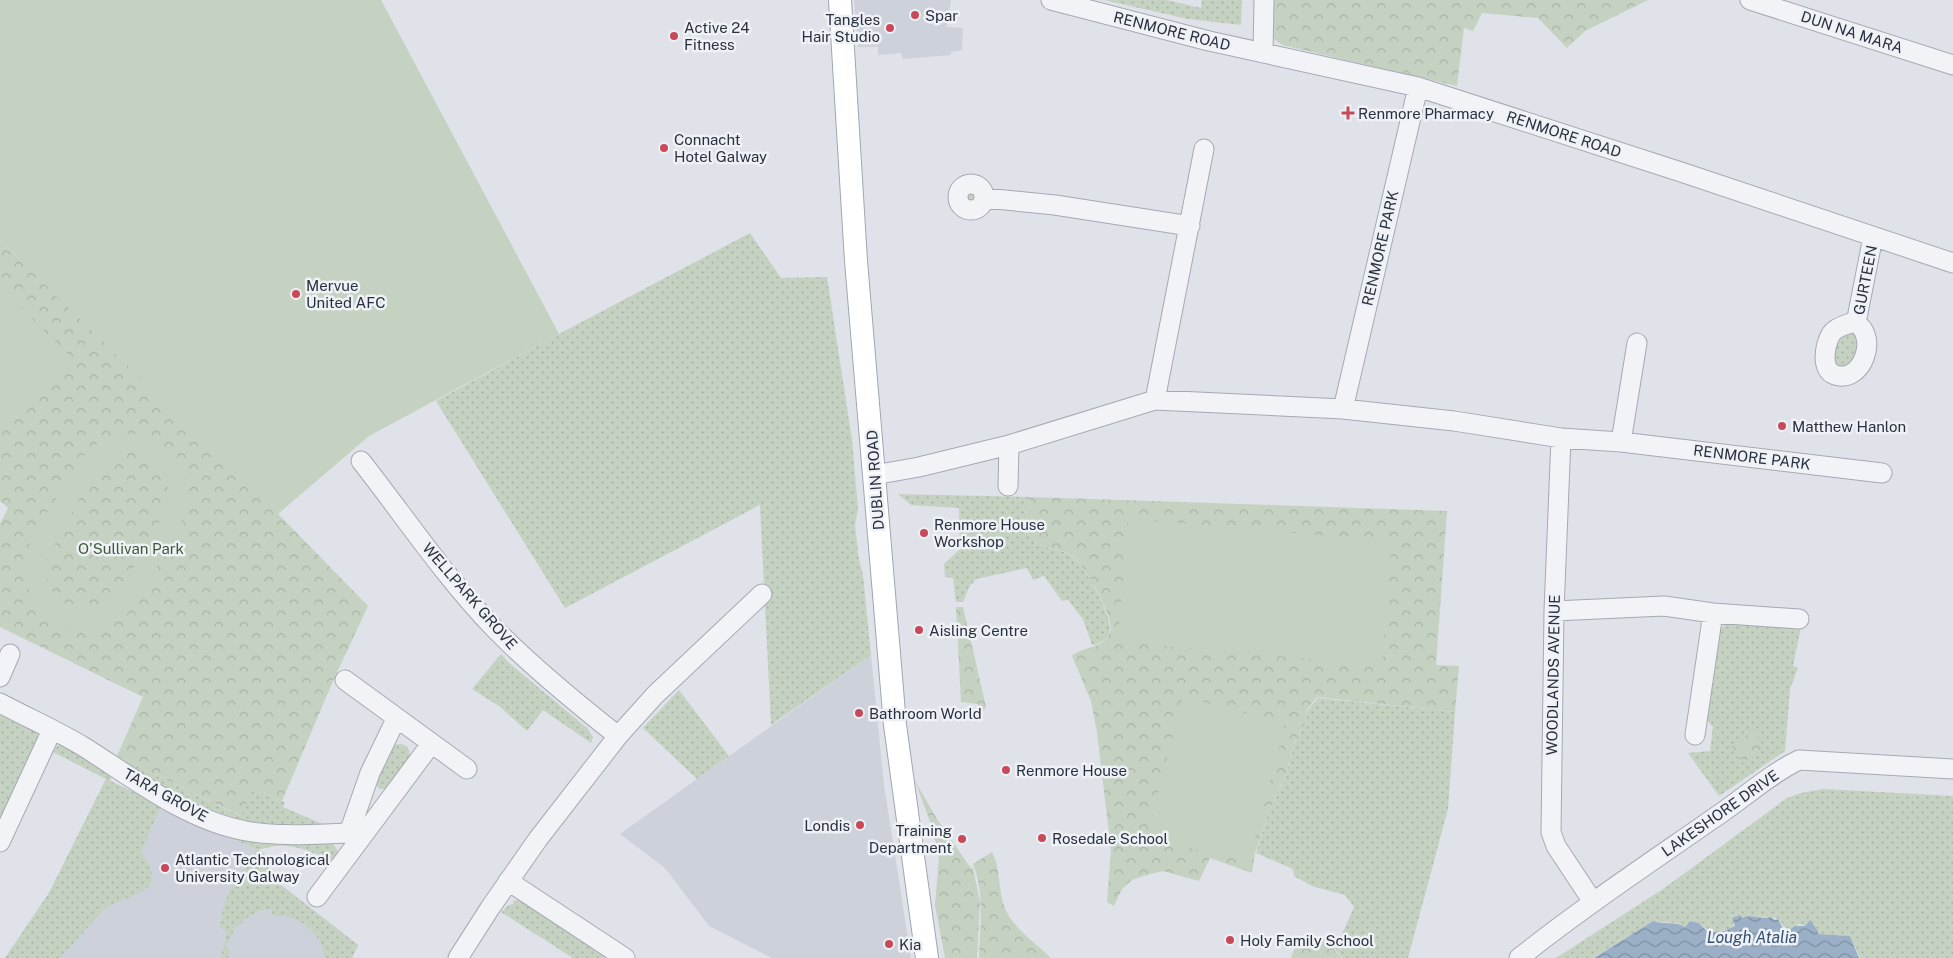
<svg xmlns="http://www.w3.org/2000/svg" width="1953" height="958" viewBox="0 0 1953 958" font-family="'Public Sans',sans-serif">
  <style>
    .built { fill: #cdd1da }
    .grass { fill: url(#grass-dots) }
    .park { fill: url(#park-crowns) }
    .garden { fill: #c5d1c1; fill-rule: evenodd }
    .water { fill: url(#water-waves) }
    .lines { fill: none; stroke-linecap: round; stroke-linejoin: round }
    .minor-casing { stroke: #a5a9b2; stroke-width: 21 }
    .major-casing { stroke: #9fa7b3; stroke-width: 24 }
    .minor { stroke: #f2f3f6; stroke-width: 19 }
    .major { stroke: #fff; stroke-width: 22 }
    .poi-dot { fill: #c8495a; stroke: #eef1f5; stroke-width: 2 }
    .labels { text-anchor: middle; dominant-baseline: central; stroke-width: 5; stroke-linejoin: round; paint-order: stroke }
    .poi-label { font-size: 15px; fill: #29303e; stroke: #eef1f5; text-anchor: start }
    .street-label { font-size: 15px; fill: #29303e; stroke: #eef1f5 }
    .park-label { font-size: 15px; fill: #3d5937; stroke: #eef1f5 }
    .water-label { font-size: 16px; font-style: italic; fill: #344e70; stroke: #eef1f5 }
  </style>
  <defs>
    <pattern id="grass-dots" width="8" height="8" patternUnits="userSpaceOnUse" patternTransform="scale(1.25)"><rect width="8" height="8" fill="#c5d1c1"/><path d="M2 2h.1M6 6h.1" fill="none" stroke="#a9b4a7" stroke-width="1.8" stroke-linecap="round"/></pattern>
    <pattern id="park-crowns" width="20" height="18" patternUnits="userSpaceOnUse" patternTransform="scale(1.25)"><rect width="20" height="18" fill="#c5d1c1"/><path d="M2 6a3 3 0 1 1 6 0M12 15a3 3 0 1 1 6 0" fill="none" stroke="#a9b4a7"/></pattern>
    <pattern id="water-waves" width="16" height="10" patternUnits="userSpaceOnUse" patternTransform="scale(1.25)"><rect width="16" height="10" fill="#9bb0c6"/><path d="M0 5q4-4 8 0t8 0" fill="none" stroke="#7e90a2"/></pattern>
  </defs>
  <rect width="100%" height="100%" fill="#dfe2e8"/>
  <path class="built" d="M 854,0 L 951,0 L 947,27 L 963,28 L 962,50 L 951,52 L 951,55 L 903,59 L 901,53 L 878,55 L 878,47 L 858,47 Z
    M 871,655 L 884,785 L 911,958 L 772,958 L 709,926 L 665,868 L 620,834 Z
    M 106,779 L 265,854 L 272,878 L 358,945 L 352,958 L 5,958 L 49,893 Z"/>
  <path class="grass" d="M 1104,0 L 1166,0 L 1201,8 L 1202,0 L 1242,0 L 1241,25 L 1188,19 Z
    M964 197a8 8 0 1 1 16 0a8 8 0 1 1-16 0Z
    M 750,233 L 781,278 L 827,277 L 852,440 L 858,509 L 855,525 L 859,560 L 863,575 L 871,655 L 771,725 L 760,505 L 565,608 L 436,401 L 559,334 Z
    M 1849,328 L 1861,339 L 1855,364 L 1835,369 C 1830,346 1831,344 1849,328 Z
    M 898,494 L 1030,497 C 1026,511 1022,525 1032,538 C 1040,549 1059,548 1070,555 C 1085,564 1109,610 1110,628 C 1110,637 1101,645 1092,645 L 1083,619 L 1068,600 L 1062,601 L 1044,576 L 1033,580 L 1027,568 L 976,579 L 969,587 L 963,602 L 956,602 L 953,578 L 945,577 L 944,564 L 960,549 L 959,508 L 911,505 Z
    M 1729,622 L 1801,627 L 1793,666 L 1798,668 L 1790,689 L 1785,751 L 1719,796 L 1688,753 L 1710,751 L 1713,727 L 1704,717 L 1718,631 Z
    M 501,654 L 509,663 L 587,728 L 593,737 L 591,743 L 543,710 L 527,731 L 499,706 L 472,689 Z
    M 679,690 L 729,756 L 697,779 L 643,728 Z
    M 1318,698 L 1455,712 L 1448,809 L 1408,958 L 1343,958 L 1335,950 L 1354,907 L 1345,895 L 1312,886 L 1294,876 L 1293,869 L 1256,853 L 1268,814 L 1285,778 L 1295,742 L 1307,720 L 1306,712 Z
    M 0,714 L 31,727 L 39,737 L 0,829 Z
    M 62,744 L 112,775 L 110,781 L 161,805 L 141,852 C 172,895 131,892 105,908 L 60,958 L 5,958 L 49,893 L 106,779 L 53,752 L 57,746 Z
    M 399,744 C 408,744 409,750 411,758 L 388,789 L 379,789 L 376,782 L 393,745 Z
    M 117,756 L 240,816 L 252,789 L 282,801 L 285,803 L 283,807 L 325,825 C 299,824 271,826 244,820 C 202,811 153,781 117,756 Z
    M 1823,789 L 1953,796 L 1953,958 L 1860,958 L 1850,936 L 1818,934 L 1818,931 L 1810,921 L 1805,926 L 1800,924 L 1789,930 C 1783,928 1782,922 1778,919 C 1773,916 1748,916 1742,918 L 1740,915 L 1732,918 L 1734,925 C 1729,932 1717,931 1709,931 L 1699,923 L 1690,921 L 1685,927 C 1676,920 1664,924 1653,921 L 1593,958 L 1556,958 L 1663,889 L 1787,798 L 1801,793 Z
    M 214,830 L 329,842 C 338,847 339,852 336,862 C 308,851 289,839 258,850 L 265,854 L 272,878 L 358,945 L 352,958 L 325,958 C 322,933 299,913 273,916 L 271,909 C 257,909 248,916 239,926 L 236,926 L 226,947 L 230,951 L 228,958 L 221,958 L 227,932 L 220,927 C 223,894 239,876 257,850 Z
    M 519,900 L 523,901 L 606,956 L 604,958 L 573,958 L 501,912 L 509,905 L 514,904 L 513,901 Z"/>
  <path class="park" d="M 1274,0 L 1648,0 L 1585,31 L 1567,48 L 1538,18 L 1482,13 L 1473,31 L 1464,28 L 1457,86 L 1282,45 L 1273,38 Z
    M 0,240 L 252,487 L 368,606 L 333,681 L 282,801 L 253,789 L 241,816 L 117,756 L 143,697 L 0,627 L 0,524 L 8,508 L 0,501 Z
    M 1030,497 L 1447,511 L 1436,665 L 1459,666 L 1455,712 L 1317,697 L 1306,711 L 1307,720 L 1295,741 L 1285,777 L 1268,814 L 1255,853 L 1252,873 L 1210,858 L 1199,881 L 1163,871 L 1150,874 L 1132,880 L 1122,889 L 1114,906 L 1107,902 L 1111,850 L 1097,732 L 1091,701 L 1072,656 C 1082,647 1097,649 1106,639 C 1108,637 1110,632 1111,629 C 1111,611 1085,565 1071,555 C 1060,548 1041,549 1032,538 C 1022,526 1026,511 1030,497 Z
    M 956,607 L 963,607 L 986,707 L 982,713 L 978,713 L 978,704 L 961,702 Z
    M 1753,730 L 1764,747 L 1743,763 L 1731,747 Z
    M 915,781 L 937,819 L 970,867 L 973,868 L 980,902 L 977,958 L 945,958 L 935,905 L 939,856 L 932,827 Z
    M 992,852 C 1001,869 998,888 1004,906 C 1012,928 1035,942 1051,958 L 979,958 C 980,926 985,894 973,864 Z
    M 1318,937 L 1338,941 L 1334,950 L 1342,958 L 1291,958 L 1296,944 L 1313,949 Z"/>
  <path class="garden" d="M 0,0 L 381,0 L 559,334 L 369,436 L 278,514 L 0,240 Z
    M 0,287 L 72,358 L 0,432 Z
    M 122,433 C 142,433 159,439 172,455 C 201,490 185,520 165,553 C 155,570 145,587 135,603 C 132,607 129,612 126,615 C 85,651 25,618 25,566 C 26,539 49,511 63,488 C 80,460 88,442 122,433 ZM 123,452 C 136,452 148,456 158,465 C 186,491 151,537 137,562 C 129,575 122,594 110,603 C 94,614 71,611 57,597 C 47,587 44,572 47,559 L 93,473 L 112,457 Z
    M 1128,519 L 1392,541 L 1382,665 L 1118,642 Z
    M 1183,697 L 1285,723 L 1249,863 L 1147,837 Z"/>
  <path class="water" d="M 1740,915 L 1742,918 C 1752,913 1762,920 1771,917 L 1775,920 L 1778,919 L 1783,928 L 1789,930 L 1795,926 L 1805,926 L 1810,920 L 1818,931 L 1818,934 L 1850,936 L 1859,958 L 1594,958 L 1653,921 C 1664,925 1676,921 1685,927 L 1690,921 L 1699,923 L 1708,932 L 1724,931 L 1735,926 L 1732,918 Z"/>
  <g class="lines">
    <g class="minor-casing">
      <path id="minor" d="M 1051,0 L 1209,41 L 1418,87 L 1681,172 L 1953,263
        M 1750,0 L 1953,65
        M 1263,53 L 1264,0
        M958 197a13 13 0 1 1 26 0a13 13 0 1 1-26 0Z
        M 985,198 L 1055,205 L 1190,226
        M 1851,323 L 1856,323 C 1879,337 1862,384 1835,375 C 1820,370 1825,345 1831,334 C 1835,328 1844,325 1851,323 Z
        M 1856,323 L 1873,237
        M 1155,400 L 1204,149
        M 1343,409 L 1418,87
        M 1561,438 L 1554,611 L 1551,832 L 1556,846 L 1593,902
        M 1621,442 L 1637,343
        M 361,461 C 405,517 445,577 494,628 C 532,667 575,702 618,736
        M 874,475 L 919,467 L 1009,445 L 1155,400 L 1343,409 L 1454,421 L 1561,438 L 1621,442 L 1882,473
        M 1008,486 L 1009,445
        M 1554,611 L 1664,606 L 1713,613 L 1799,619
        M 0,677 L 10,654
        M 345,680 L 467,769
        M 0,703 C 28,718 58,731 84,747 C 135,779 186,820 246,831 C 280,837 315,834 349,833 L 370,773 L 396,719
        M 1695,735 L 1713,613
        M 0,842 L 52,730
        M 508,881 L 625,958
        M 317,897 L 431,744
        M 458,958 L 490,908 L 538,839 L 618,736 L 655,695 L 762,594
        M 1519,958 C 1582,908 1648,864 1714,818 C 1743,799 1768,775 1799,760 L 1953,769"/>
    </g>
    <g class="major-casing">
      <path id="major" d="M 840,0 L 856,261 L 895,725 L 927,958"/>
    </g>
    <use href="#minor" class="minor"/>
    <use href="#major" class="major"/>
  </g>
  <g class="poi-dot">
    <circle cx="915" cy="15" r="5"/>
    <circle cx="890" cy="28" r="5"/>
    <circle cx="674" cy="36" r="5"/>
    <path d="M1345.5 105.5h5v5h5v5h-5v5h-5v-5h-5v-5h5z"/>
    <circle cx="664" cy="148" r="5"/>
    <circle cx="296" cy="294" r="5"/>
    <circle cx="1782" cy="426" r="5"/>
    <circle cx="924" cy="533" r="5"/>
    <circle cx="919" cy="630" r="5"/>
    <circle cx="859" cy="713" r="5"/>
    <circle cx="1006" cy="770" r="5"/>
    <circle cx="860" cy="825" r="5"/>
    <circle cx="1042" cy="838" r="5"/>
    <circle cx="962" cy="839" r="5"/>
    <circle cx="165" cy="868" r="5"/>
    <circle cx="1230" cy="940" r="5"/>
    <circle cx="889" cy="944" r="5"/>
  </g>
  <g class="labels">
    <g class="poi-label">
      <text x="925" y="15">Spar</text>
      <text x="880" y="19" text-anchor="end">Tangles<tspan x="880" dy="17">Hair Studio</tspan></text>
      <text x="684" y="27">Active 24<tspan x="684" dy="17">Fitness</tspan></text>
      <text x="1358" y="113">Renmore Pharmacy</text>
      <text x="674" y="139">Connacht<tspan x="674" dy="17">Hotel Galway</tspan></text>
      <text x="306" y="285">Mervue<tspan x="306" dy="17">United AFC</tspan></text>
      <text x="1792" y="426">Matthew Hanlon</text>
      <text x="934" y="524">Renmore House<tspan x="934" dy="17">Workshop</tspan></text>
      <text x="929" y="630">Aisling Centre</text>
      <text x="869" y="713">Bathroom World</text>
      <text x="1016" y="770">Renmore House</text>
      <text x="850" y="825" text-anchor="end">Londis</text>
      <text x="952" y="830" text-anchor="end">Training<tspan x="952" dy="17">Department</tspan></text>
      <text x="1052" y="838">Rosedale School</text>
      <text x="175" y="859">Atlantic Technological<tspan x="175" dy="17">University Galway</tspan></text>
      <text x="1240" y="940">Holy Family School</text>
      <text x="899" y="944">Kia</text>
    </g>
    <g class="street-label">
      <text transform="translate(1172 31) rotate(14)">RENMORE ROAD</text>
      <text transform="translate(1852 32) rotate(18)">DUN NA MARA</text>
      <text transform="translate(1564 134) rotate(18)">RENMORE ROAD</text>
      <text transform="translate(1380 248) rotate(-77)">RENMORE PARK</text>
      <text transform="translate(1865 280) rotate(-79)">GURTEEN</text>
      <text transform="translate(1752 457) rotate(7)">RENMORE PARK</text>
      <text transform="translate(875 480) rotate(-94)">DUBLIN ROAD</text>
      <text transform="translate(470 596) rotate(49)">WELLPARK GROVE</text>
      <text transform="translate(1553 675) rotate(-89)">WOODLANDS AVENUE</text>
      <text transform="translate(166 795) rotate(29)">TARA GROVE</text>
      <text transform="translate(1720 813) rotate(-35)">LAKESHORE DRIVE</text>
    </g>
    <g class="park-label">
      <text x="131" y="548">O'Sullivan Park</text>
    </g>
    <g class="water-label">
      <text x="1752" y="937">Lough Atalia</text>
    </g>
  </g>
</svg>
